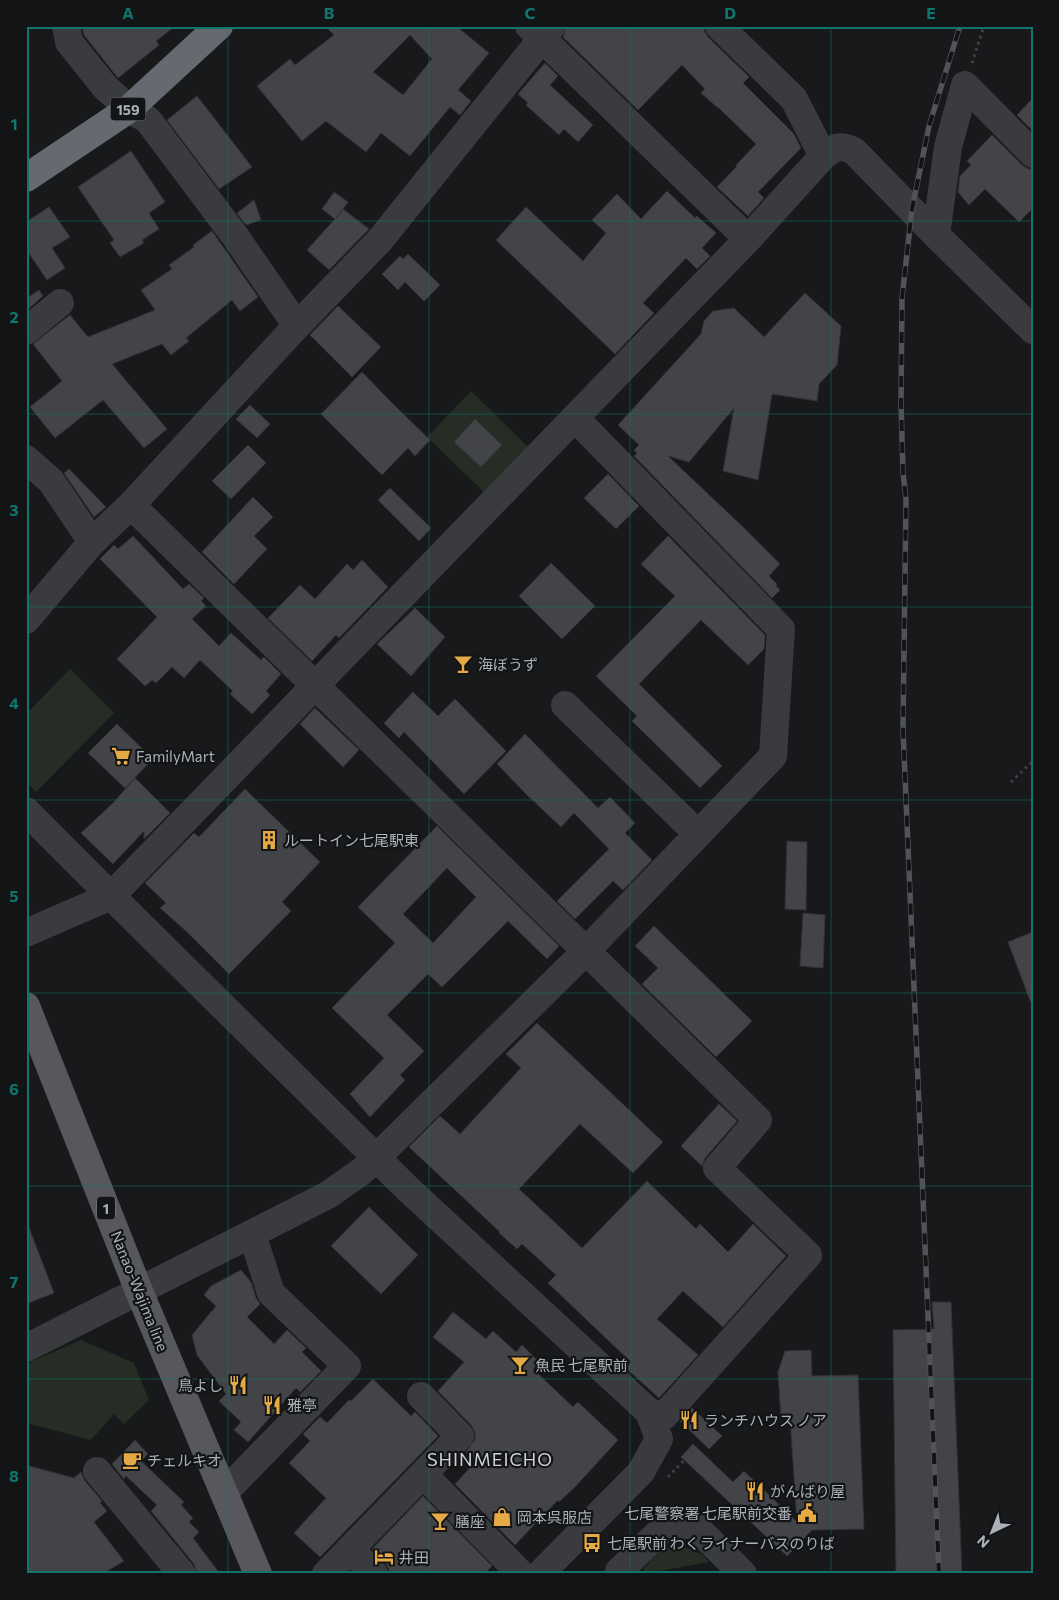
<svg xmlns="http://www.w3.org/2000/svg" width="1059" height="1600" viewBox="0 0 1059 1600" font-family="Commissioner,'Noto Sans JP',sans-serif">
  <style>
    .green { fill: #252d25 }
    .building { fill: #434447; stroke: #333336; fill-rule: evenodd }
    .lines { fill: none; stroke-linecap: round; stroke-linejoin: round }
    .path { stroke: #404246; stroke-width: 3; stroke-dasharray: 2.5 4; stroke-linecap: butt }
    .minor { stroke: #3a3b3f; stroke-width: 28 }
    .major { stroke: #56585e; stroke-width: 28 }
    .highway { stroke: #666970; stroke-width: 28 }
    .rail-casing { stroke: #515358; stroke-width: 5.5 }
    .rail { stroke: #131415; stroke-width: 4; stroke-dasharray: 11; stroke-linecap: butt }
    .grid { fill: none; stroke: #0f766e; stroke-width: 1; stroke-opacity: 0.55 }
    .labels { text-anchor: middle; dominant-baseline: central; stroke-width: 4.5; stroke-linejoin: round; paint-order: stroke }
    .shield { fill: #131415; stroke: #7e8188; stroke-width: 1 }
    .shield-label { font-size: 14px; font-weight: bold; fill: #acb0b9 }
    .poi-label { font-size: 15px; fill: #acb0b9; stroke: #131415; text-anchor: start }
    .street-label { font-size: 15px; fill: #acb0b9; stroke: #131415 }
    .quarter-label { font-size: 18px; letter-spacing: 1px; fill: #cccfd5; stroke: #131415 }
    .neatline { fill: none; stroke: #0f766e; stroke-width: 2 }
    .grid-label { font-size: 16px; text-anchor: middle; font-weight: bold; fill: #0f766e }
  </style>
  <rect width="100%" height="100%" fill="#18191a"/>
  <path class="green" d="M 471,391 L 530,449 L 486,494 L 427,437 Z
    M 70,669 L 114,713 L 36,792 L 26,782 L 26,714 Z
    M 81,1340 L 134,1363 L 149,1400 L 124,1424 L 114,1414 L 91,1440 L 26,1423 L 26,1364 Z
    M 681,1546 L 703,1555 L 709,1562 L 644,1574 L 643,1569 L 663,1548 Z"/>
  <path class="building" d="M 82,26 L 175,26 L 156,41 L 159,45 L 118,78 L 84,35 Z
    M 325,26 L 456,26 L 489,53 L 458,90 L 471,101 L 460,115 L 450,107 L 410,156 L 381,133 L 366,152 L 326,121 L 302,141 L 257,86 L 290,59 L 295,65 L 334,35 ZM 410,35 L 432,59 L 403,95 L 373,72 Z
    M 567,26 L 704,26 L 704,31 L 708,37 L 749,77 L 743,83 L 794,134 L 801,148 L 758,192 L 764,198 L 748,216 L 717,187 L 737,166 L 736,165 L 756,144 L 719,108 L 718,108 L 701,93 L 705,89 L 682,65 L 638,110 L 563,37 Z
    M 545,63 L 558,76 L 550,85 L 593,125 L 578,142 L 564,129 L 559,135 L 526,105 L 528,103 L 518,94 Z
    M 197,96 L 252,167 L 219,189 L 167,120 Z
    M 1033,98 L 1033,131 L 1017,115 Z
    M 992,135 L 1022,165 L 1028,169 L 1033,169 L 1033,208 L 1019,222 L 985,189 L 969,205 L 958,192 L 960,176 L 971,165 L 967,161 Z
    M 131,151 L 165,202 L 149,213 L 159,229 L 142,240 L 144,243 L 120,257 L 110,243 L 114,240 L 78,187 Z
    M 667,191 L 695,218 L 697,216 L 716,233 L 702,248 L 710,256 L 697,269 L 686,258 L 643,303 L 654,313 L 615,354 L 496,240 L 526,207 L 583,261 L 606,233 L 592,220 L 617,194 L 641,219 Z
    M 334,192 L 348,202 L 336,218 L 343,209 L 369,229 L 329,270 L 307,250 L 335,219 L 322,209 Z
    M 254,200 L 261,220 L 246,225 L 237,213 Z
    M 49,207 L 70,237 L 52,248 L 65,268 L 47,280 L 26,249 L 26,222 Z
    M 212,231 L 258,297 L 240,311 L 232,300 L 186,338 L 189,341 L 171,355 L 162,344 L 112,364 L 167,429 L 144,448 L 103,400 L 55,438 L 30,407 L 62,381 L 33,344 L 70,315 L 88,337 L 155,310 L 141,290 L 172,269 L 169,265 L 194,247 L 193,245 Z
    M 408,254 L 440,285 L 424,301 L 405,282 L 398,290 L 382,274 L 400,256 L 403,259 Z
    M 39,290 L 43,296 L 26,311 L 26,299 Z
    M 805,293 L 841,326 L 837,365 L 819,384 L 817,401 L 772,394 L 758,480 L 723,471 L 734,408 L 689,462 L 668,456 L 744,528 L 780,564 L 769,576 L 777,584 L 776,586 L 780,590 L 772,598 L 634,456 L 637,453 L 634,450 L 639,445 L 618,425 L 701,334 L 704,321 L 713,311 L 734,308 L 764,337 Z
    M 338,306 L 381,347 L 352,377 L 310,335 Z
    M 362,372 L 392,403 L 430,440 L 415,456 L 408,448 L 382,475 L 321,414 Z
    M 250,405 L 270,424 L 257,438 L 236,419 Z
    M 475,419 L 502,445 L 481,467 L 454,442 Z
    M 248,445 L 266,463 L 231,499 L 212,481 Z
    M 69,469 L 106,507 L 94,517 L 64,473 Z
    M 608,474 L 639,506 L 616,529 L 584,498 Z
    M 390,488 L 431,528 L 419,541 L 378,500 Z
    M 253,497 L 273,517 L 254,536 L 267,549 L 234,584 L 202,552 Z
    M 133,536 L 183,589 L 189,584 L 204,598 L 201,601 L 206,606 L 192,619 L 219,646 L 231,633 L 261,660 L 264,657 L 281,674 L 266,691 L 270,695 L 252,714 L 230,694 L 233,691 L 200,660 L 184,678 L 172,667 L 156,683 L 152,680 L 145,686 L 117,659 L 157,617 L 100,559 L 114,545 L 118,549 Z
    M 668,536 L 765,635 L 764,649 L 748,665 L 701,620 L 639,684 L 722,766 L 700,788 L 632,721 L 637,716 L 596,676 L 675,596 L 641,564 Z
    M 362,560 L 388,587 L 339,638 L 336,635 L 312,661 L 268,618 L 300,585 L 315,599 L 347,564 L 353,570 Z
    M 551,563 L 595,606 L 562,639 L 519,596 Z
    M 415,608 L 445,637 L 411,676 L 377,644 Z
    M 413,692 L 438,716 L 455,699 L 506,751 L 464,794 L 404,732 L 399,738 L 384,723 Z
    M 315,708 L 359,750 L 343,767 L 300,724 Z
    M 117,724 L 153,759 L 125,788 L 88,753 Z
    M 525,734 L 598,808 L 610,797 L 635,823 L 625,833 L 652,860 L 623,890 L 613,881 L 575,919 L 557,901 L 609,849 L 574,813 L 561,827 L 526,794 L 497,764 Z
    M 135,778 L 170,813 L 144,839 L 144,831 L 113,864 L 81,833 L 113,803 Z
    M 245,789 L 320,862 L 282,902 L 291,911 L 229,974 L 186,931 L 160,908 L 166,903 L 145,883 L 194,833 L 199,837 Z
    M 437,826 L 559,946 L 547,959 L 508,921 L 442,987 L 428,974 L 387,1015 L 424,1051 L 400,1075 L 405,1080 L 370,1117 L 350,1094 L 384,1058 L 332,1008 L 395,943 L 358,907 ZM 447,868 L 476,897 L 433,943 L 403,914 Z
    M 787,841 L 807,842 L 806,910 L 785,909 Z
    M 803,913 L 825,915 L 823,968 L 800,966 Z
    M 654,926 L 752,1021 L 716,1057 L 642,984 L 658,968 L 635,946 Z
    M 1033,932 L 1033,1003 L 1031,1003 L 1008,942 Z
    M 537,1023 L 663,1142 L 633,1173 L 580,1124 L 519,1189 L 548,1216 L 582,1248 L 647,1181 L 696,1229 L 700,1224 L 728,1252 L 753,1224 L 786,1256 L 723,1327 L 683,1291 L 657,1319 L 698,1355 L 659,1398 L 626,1368 L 631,1362 L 548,1283 L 556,1275 L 522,1244 L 517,1249 L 499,1233 L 500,1232 L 409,1147 L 440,1116 L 460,1134 L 521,1068 L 506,1054 Z
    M 719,1104 L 737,1121 L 705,1158 L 702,1166 L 681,1146 Z
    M 369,1207 L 418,1255 L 381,1294 L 331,1246 Z
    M 28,1225 L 54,1293 L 26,1304 L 26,1226 Z
    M 241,1270 L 251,1282 L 256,1298 L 260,1304 L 247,1317 L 274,1344 L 287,1330 L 306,1348 L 302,1352 L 321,1371 L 300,1392 L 296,1388 L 248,1442 L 234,1430 L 241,1422 L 219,1401 L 226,1394 L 197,1355 L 192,1335 L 216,1306 L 204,1295 L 211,1286 Z
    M 932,1302 L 951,1302 L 962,1574 L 896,1574 L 893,1330 L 934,1329 Z
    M 453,1312 L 486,1339 L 493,1331 L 516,1352 L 522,1345 L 539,1362 L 533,1369 L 573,1407 L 578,1402 L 618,1440 L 575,1487 L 559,1502 L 558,1500 L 515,1545 L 455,1484 L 476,1461 L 466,1452 L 475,1440 L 475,1432 L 471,1425 L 438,1391 L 464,1362 L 433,1337 Z
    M 811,1350 L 812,1376 L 858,1375 L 864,1529 L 812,1530 L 787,1556 L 681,1457 L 693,1444 L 733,1482 L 744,1471 L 797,1522 L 790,1418 L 781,1418 L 778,1372 L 785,1351 Z
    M 373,1379 L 411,1416 L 415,1412 L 438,1436 L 320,1557 L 294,1533 L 326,1498 L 289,1463 L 310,1441 L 303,1434 L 320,1417 L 327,1423 L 349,1400 L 351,1401 Z
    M 692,1408 L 722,1436 L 709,1449 L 680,1421 Z
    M 135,1440 L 148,1454 L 141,1461 L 184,1502 L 181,1505 L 193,1518 L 189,1522 L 199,1532 L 193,1538 L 220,1574 L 197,1574 L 194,1564 L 151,1511 L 157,1505 L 126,1476 L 124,1479 L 112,1464 Z
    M 26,1465 L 74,1478 L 81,1472 L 85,1481 L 102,1501 L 100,1503 L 107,1511 L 94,1522 L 124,1561 L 102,1574 L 26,1574 Z
    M 423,1496 L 492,1566 L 484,1574 L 389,1574 L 389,1570 L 386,1564 L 372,1549 Z"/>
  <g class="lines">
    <path class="path" d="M 972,63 L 984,26
      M 1011,782 L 1033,761
      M 668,1477 L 699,1445
      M 950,1486 L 952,1555
      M 898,1554 L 897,1526 L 951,1522"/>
    <path class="minor" d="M 66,26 L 69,42 L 105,87 L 129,109 L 148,120 L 235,236 L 297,326
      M 529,26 L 748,239
      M 719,26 L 794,99 L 823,156
      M 936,235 L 948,147 L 965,85 L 1033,154
      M 26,331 L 60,303
      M 575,418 L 781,629 L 773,756 L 586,951 L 758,1120 L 717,1168 L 808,1255 L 664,1416 L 649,1412
      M 26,459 L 51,481 L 92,542
      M 26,620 L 92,542 L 131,505 L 292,331 L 380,240 L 552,26
      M 565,705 L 698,834
      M 26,811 L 111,896 L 408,1189 L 649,1412 L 659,1439 L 641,1472 L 540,1574
      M 26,933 L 111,896 L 748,239 L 823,156 C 835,147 840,144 854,151 L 936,235 L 1033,330
      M 26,1348 L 328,1195 L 362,1171 L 376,1158 L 586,951 L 131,505
      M 97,1471 L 182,1574
      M 423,1474 L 521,1574
      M 224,1493 L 347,1366 L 271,1293 L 252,1234
      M 351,1550 L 374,1574
      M 326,1574 L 460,1436 L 421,1396
      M 619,1574 L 619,1571 L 665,1527 L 693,1524 L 743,1574"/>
    <path class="major" d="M 26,1006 L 139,1291 L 258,1574"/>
    <path class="highway" d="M 26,178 L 129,109 L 219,26"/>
    <g class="rail-casing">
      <path id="rail" d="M 939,1574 L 903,729 L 906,500 L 903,472 L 901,403 L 902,298 L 912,209 L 929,126 L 960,26"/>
    </g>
    <use href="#rail" class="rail"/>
  </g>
  <path class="grid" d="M 228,26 L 228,1574M 429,26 L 429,1574M 630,26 L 630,1574M 831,26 L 831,1574M 26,221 L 1033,221M 26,414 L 1033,414M 26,607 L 1033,607M 26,800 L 1033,800M 26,993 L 1033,993M 26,1186 L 1033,1186M 26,1379 L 1033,1379"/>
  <defs>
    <g id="bar-bare" transform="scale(1.5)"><path d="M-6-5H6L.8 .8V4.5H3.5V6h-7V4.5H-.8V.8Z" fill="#e6aa45" stroke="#131415" stroke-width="2.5" paint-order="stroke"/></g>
    <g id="supermarket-bare" transform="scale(1.5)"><path d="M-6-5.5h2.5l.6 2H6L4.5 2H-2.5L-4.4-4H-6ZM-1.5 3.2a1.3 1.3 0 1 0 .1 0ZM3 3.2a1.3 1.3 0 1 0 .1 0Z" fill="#e6aa45" stroke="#131415" stroke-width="2.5" paint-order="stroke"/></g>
    <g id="building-bare" transform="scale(1.5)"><path d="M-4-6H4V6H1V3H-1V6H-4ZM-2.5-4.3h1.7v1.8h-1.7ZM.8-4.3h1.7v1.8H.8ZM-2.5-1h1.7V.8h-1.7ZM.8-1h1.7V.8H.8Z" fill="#e6aa45" stroke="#131415" stroke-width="2.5" paint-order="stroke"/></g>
    <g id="restaurant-bare" transform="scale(1.5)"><path d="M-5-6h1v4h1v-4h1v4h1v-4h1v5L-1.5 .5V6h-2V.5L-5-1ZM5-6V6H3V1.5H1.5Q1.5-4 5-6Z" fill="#e6aa45" stroke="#131415" stroke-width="2.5" paint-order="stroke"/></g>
    <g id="cafe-bare" transform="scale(1.5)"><path d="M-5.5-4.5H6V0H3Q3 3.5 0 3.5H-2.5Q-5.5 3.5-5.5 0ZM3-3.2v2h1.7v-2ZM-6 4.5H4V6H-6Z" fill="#e6aa45" stroke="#131415" stroke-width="2.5" paint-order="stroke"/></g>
    <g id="civic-bare" transform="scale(1.5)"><path d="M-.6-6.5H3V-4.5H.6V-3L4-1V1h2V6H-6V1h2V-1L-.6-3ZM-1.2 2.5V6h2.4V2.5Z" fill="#e6aa45" stroke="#131415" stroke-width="2.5" paint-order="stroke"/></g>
    <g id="shop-bare" transform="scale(1.5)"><path d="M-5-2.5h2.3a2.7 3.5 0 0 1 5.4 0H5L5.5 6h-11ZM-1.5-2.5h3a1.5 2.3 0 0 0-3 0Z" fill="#e6aa45" stroke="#131415" stroke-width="2.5" paint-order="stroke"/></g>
    <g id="bus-bare" transform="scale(1.5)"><path d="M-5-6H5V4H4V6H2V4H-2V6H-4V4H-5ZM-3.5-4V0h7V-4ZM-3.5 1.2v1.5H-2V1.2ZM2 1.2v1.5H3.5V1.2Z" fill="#e6aa45" stroke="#131415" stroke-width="2.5" paint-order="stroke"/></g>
    <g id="hotel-bare" transform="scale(1.5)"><path d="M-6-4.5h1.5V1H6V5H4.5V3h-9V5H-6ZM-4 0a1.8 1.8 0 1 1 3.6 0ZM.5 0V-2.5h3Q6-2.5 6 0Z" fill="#e6aa45" stroke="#131415" stroke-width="2.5" paint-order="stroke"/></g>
  </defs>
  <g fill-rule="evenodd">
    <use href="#bar-bare" x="463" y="664"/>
    <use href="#supermarket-bare" x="121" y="756"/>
    <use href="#building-bare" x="269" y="840"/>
    <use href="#bar-bare" x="520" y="1365"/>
    <use href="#restaurant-bare" x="238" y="1385"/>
    <use href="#restaurant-bare" x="272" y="1405"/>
    <use href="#restaurant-bare" x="689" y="1420"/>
    <use href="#cafe-bare" x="132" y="1460"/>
    <use href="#restaurant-bare" x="755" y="1491"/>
    <use href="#civic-bare" x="807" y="1513"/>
    <use href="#shop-bare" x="502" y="1517"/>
    <use href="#bar-bare" x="440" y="1521"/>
    <use href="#bus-bare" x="592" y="1543"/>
    <use href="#hotel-bare" x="384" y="1557"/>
  </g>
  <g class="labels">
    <g class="shield">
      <rect x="110.5" y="97.5" width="35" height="23" rx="4"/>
      <rect x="97" y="1196.5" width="18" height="23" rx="4"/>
    </g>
    <g class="shield-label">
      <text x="128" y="109">159</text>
      <text x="106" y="1208">1</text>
    </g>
    <g class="poi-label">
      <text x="478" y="664">海ぼうず</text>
      <text x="136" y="756">FamilyMart</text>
      <text x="284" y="840">ルートイン七尾駅東</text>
      <text x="535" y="1365">魚民 七尾駅前</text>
      <text x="223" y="1385" text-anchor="end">鳥よし</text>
      <text x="287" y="1405">雅亭</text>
      <text x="704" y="1420">ランチハウス ノア</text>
      <text x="147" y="1460">チェルキオ</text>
      <text x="770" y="1491">がんばり屋</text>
      <text x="792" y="1513" text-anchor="end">七尾警察署 七尾駅前交番</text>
      <text x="517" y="1517">岡本呉服店</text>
      <text x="455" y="1521">膳座</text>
      <text x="607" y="1543">七尾駅前 わくライナーバスのりば</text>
      <text x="399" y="1557">井田</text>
    </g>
    <g class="street-label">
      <text transform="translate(140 1291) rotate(68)">Nanao-Wajima line</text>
    </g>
    <g class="quarter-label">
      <text x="490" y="1459">SHINMEICHO</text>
    </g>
  </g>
  <rect width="1059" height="1600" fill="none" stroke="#131415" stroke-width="55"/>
  <g transform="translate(992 1532) rotate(223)" stroke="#131415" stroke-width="4" paint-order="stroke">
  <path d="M0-4L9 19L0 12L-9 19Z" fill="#acb0b9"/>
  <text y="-8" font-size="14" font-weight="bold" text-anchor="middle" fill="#acb0b9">N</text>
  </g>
  <rect x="28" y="28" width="1004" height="1544" class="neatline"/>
  <g class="grid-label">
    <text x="128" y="19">A</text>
    <text x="329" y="19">B</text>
    <text x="530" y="19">C</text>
    <text x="730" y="19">D</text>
    <text x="931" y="19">E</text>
    <text x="14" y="130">1</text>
    <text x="14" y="323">2</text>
    <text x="14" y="516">3</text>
    <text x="14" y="709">4</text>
    <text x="14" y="902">5</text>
    <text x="14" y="1095">6</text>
    <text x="14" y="1288">7</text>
    <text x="14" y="1482">8</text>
  </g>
</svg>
